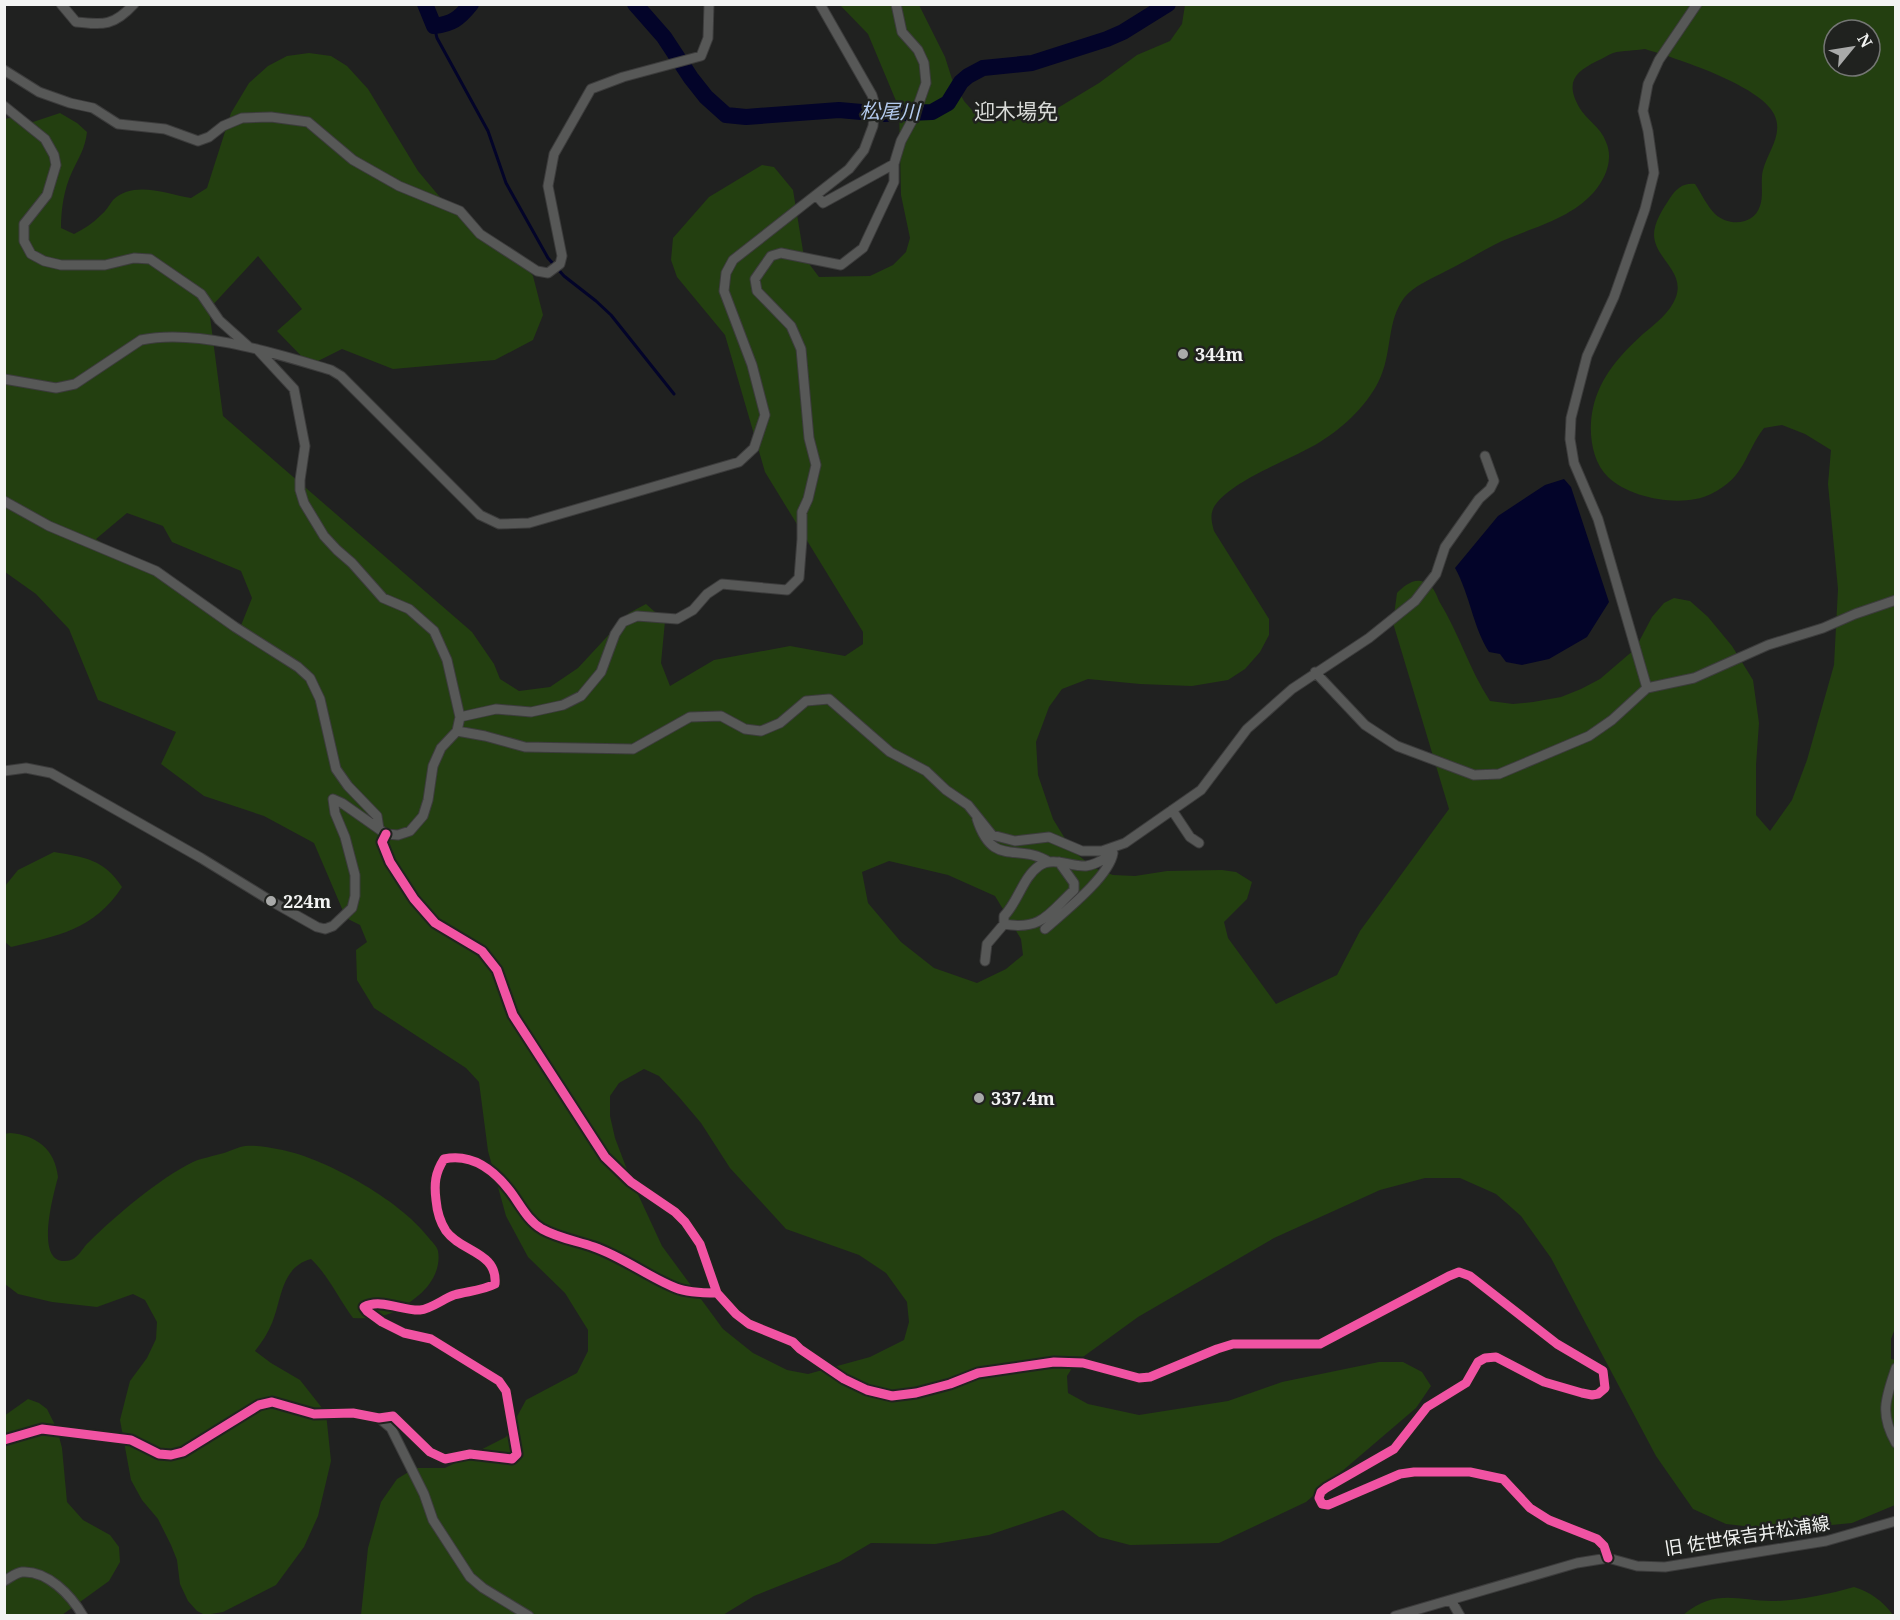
<svg xmlns="http://www.w3.org/2000/svg" width="1900" height="1620" viewBox="0 0 1900 1620" font-family="'Noto Serif','Noto Sans JP',serif">
  <style>
    .green { fill: #233f10; fill-rule: evenodd }
    .water { fill: #030429 }
    .lines { fill: none; stroke-linecap: round; stroke-linejoin: round }
    .stream { stroke: #030429; stroke-width: 3 }
    .river { stroke: #030429; stroke-width: 16 }
    .minor-casing { stroke: #3c3c3c; stroke-width: 11 }
    .minor { stroke: #575857; stroke-width: 9 }
    .cycleway-casing { stroke: #20221f; stroke-width: 13 }
    .cycleway { stroke: #f153a3; stroke-width: 9 }
    .poi-dot { fill: #a9aaa9; stroke: #20221f; stroke-width: 2 }
    .labels { text-anchor: middle; dominant-baseline: central; stroke-width: 5; stroke-linejoin: round; paint-order: stroke }
    .poi-label { font-size: 18px; font-weight: bold; fill: #f3f4f3; stroke: #20221f; text-anchor: start }
    .street-label { font-size: 18px; fill: #f3f4f3; stroke: #20221f }
    .water-label { font-size: 20px; font-style: italic; fill: #b5ccf0; stroke: #20221f }
    .quarter-label { font-size: 21px; fill: #d8dad7; stroke: #20221f }
  </style>
  <rect width="100%" height="100%" fill="#202120"/>
  <path class="green" d="M 840,5 L 919,5 L 945,57 L 952,79 L 964,101 L 979,118 L 989,122 L 1031,118 L 1056,109 L 1099,83 L 1137,55 L 1170,41 L 1182,24 L 1185,5 L 1895,5 L 1896,1326 L 1891,1339 L 1891,1359 L 1896,1360 L 1895,1505 L 1852,1523 L 1780,1530 L 1726,1524 L 1693,1509 L 1656,1456 L 1551,1258 L 1521,1216 L 1496,1194 L 1460,1178 L 1425,1178 L 1380,1190 L 1274,1238 L 1138,1317 L 1076,1362 L 1067,1376 L 1068,1393 L 1088,1404 L 1139,1415 L 1228,1401 L 1282,1382 L 1379,1362 L 1403,1362 L 1422,1372 L 1431,1386 L 1416,1408 L 1306,1502 L 1219,1543 L 1130,1545 L 1099,1537 L 1063,1510 L 989,1535 L 935,1544 L 871,1543 L 839,1562 L 754,1596 L 723,1615 L 361,1615 L 368,1548 L 381,1502 L 397,1479 L 415,1468 L 445,1468 L 506,1437 L 526,1400 L 577,1373 L 588,1351 L 588,1330 L 565,1293 L 528,1257 L 506,1216 L 488,1151 L 479,1082 L 466,1068 L 374,1008 L 357,980 L 356,950 L 367,942 L 360,925 L 346,918 L 314,843 L 264,816 L 204,796 L 161,764 L 176,732 L 98,700 L 69,629 L 36,594 L 5,572 L 5,119 L 19,116 L 33,122 L 60,113 L 77,123 L 87,132 C 85,149 79,157 72,172 C 64,189 61,209 61,228 L 74,234 C 84,229 93,223 101,215 C 106,211 109,205 113,200 C 134,180 166,194 191,198 L 207,188 L 231,113 L 249,83 L 268,66 L 287,56 L 309,53 L 331,56 L 347,66 L 368,89 L 418,171 L 439,196 L 480,232 L 521,259 L 533,276 L 543,315 L 533,340 L 495,360 L 393,369 L 342,349 L 310,365 L 277,331 L 302,309 L 258,256 L 209,309 L 223,416 L 472,632 L 494,664 L 500,679 L 519,691 L 550,687 L 578,668 L 629,613 L 646,604 L 665,621 L 661,663 L 670,686 L 714,660 L 790,646 L 845,656 L 863,644 L 863,632 L 765,472 L 725,335 L 677,277 L 671,260 L 673,238 L 709,197 L 762,165 L 774,167 L 793,190 L 804,257 L 819,277 L 870,276 L 893,265 L 906,252 L 910,238 L 901,195 L 899,108 L 868,34 ZM 1834,30 L 1870,30 L 1870,66 L 1834,66 ZM 1645,49 C 1675,58 1760,85 1774,114 C 1784,134 1768,151 1763,170 C 1760,181 1764,195 1760,206 C 1754,225 1729,227 1715,214 C 1707,206 1701,193 1695,184 C 1683,183 1677,188 1670,198 C 1663,209 1654,222 1654,235 C 1655,259 1685,271 1676,297 C 1670,313 1655,324 1643,334 C 1620,355 1600,377 1593,408 C 1588,430 1591,461 1608,477 C 1631,499 1683,508 1711,494 C 1746,477 1744,454 1764,428 L 1782,425 L 1805,434 L 1831,450 L 1828,484 L 1838,589 L 1834,665 L 1807,760 L 1792,800 L 1770,831 L 1756,815 L 1756,765 L 1759,723 L 1753,680 L 1732,646 L 1708,617 L 1690,601 L 1674,598 L 1664,603 L 1652,617 L 1635,649 L 1600,679 L 1581,689 L 1561,697 L 1533,702 L 1513,704 L 1490,701 C 1469,669 1459,633 1439,601 C 1437,596 1434,588 1429,585 C 1417,575 1405,585 1397,593 L 1393,623 L 1449,809 L 1360,931 L 1337,975 L 1276,1004 L 1228,938 L 1224,922 L 1247,899 L 1252,882 L 1236,872 L 1222,870 L 1167,871 L 1135,876 L 1113,875 L 1094,868 L 1072,850 L 1053,819 L 1038,775 L 1036,742 L 1049,707 L 1062,689 L 1088,679 L 1140,684 L 1192,686 L 1228,680 L 1245,669 L 1260,652 L 1269,635 L 1269,619 L 1214,531 C 1212,523 1210,517 1213,509 C 1226,482 1295,458 1320,442 C 1344,427 1370,403 1381,376 C 1392,350 1387,321 1404,298 C 1413,286 1433,278 1446,271 C 1465,262 1483,250 1502,241 C 1534,227 1570,219 1594,192 C 1605,179 1614,160 1606,142 C 1601,127 1586,120 1579,107 C 1565,82 1575,72 1597,61 C 1602,59 1608,55 1613,53 C 1623,50 1635,51 1645,49 ZM 127,513 L 163,526 L 172,542 L 241,571 L 252,598 L 240,628 L 96,539 ZM 889,861 L 948,875 L 995,896 L 1021,939 L 1023,955 L 1006,969 L 977,983 L 934,968 L 901,942 L 868,903 L 862,872 ZM 644,1069 L 659,1076 L 679,1097 L 701,1123 L 730,1168 L 786,1229 L 859,1255 L 886,1273 L 907,1302 L 909,1322 L 904,1340 L 870,1357 L 808,1374 L 787,1370 L 753,1353 L 723,1329 L 662,1246 L 629,1175 L 615,1138 L 610,1116 L 610,1096 L 619,1083 Z
    M 54,852 C 84,857 104,859 122,887 C 94,930 57,936 11,947 L 5,942 L 5,886 L 18,870 Z
    M 10,1133 C 36,1135 55,1149 58,1177 C 54,1193 34,1262 65,1261 C 78,1261 81,1249 89,1242 C 115,1216 160,1178 193,1162 C 202,1158 214,1156 224,1153 C 230,1151 238,1147 245,1146 C 255,1145 268,1147 277,1149 C 322,1156 400,1200 428,1237 C 431,1241 437,1246 438,1251 C 441,1268 432,1284 419,1295 C 398,1313 381,1320 353,1318 C 339,1299 328,1275 311,1259 C 281,1267 282,1299 272,1323 C 268,1333 262,1342 255,1351 L 271,1363 L 300,1380 L 326,1413 L 331,1461 L 318,1516 L 304,1547 L 276,1585 L 223,1612 L 205,1615 L 197,1611 L 188,1601 L 180,1584 L 177,1560 L 171,1545 L 158,1519 L 142,1500 L 131,1480 L 120,1420 L 130,1381 L 147,1358 L 156,1339 L 157,1322 L 145,1300 L 133,1294 L 97,1307 L 52,1302 L 18,1294 L 5,1284 L 4,1134 Z
    M 28,1399 L 39,1403 L 47,1409 L 57,1429 L 62,1448 L 67,1502 L 83,1520 L 110,1535 L 119,1547 L 120,1562 L 109,1581 L 62,1615 L 5,1615 L 4,1416 Z
    M 1854,1587 C 1870,1592 1883,1601 1893,1615 L 1683,1615 C 1717,1587 1739,1602 1776,1601 C 1802,1600 1829,1594 1854,1587 Z"/>
  <path class="water" d="M 1564,479 L 1571,487 L 1609,602 L 1587,637 L 1549,659 L 1522,665 L 1506,662 L 1500,654 L 1489,652 C 1473,627 1470,595 1455,568 L 1498,516 L 1545,485 Z"/>
  <g class="lines">
    <path class="stream" d="M 434,26 L 437,38 L 488,131 L 506,183 L 548,258 L 564,276 L 596,301 L 611,315 L 674,394"/>
    <path class="river" d="M 425,4 L 434,26 C 452,24 459,19 471,4
      M 635,4 L 664,37 L 691,78 L 706,97 L 726,115 L 746,117 L 839,110 L 884,114 L 932,112 L 948,103 L 961,82 L 968,76 L 983,68 L 1032,63 L 1107,39 L 1123,32 L 1168,4"/>
    <g class="minor-casing">
      <path id="minor" d="M 61,4 L 76,22 C 104,25 114,26 134,4
        M 4,70 L 39,92 L 70,103 L 93,108 L 118,124 L 165,129 L 198,141 L 209,137 L 223,126 L 242,118 L 271,117 L 308,122 L 353,160 L 399,186 L 460,211 L 480,234 L 537,271 L 548,273 L 560,264 L 562,256 L 548,186 L 554,154 L 591,89 L 623,77 L 701,56 L 708,38 L 709,4
        M 4,106 L 45,139 L 54,155 L 56,165 L 47,195 L 24,224 L 24,241 L 31,254 L 44,261 L 61,265 L 105,265 L 134,258 L 150,259 L 201,294 L 219,320 L 248,346
        M 816,195 L 823,203 L 894,164
        M 4,379 L 56,388 L 75,384 L 141,340 C 197,328 277,354 331,370 L 341,376 L 480,515 L 499,524 L 529,523 L 739,462 L 754,448 L 765,415 L 752,365 L 724,291 L 726,273 L 733,260 L 849,169 L 864,150 L 873,126 L 875,105 L 872,95 L 820,4
        M 4,501 L 49,526 L 156,571 L 235,627 L 298,667 L 310,678 L 320,699 L 336,769 L 348,786 L 377,816 L 379,829
        M 1315,672 L 1365,725 L 1397,746 L 1474,775 L 1499,774 L 1589,736 L 1612,720 L 1647,688 L 1694,678 L 1768,645 L 1823,628 L 1855,614 L 1896,600
        M 1647,688 L 1598,519 L 1574,463 L 1570,439 L 1571,418 L 1587,356 L 1614,297 L 1645,209 L 1654,173 L 1648,131 L 1643,111 L 1648,84 L 1659,60 L 1697,4
        M 460,717 L 496,709 L 531,712 L 563,705 L 581,696 L 601,672 L 615,634 L 623,622 L 637,616 L 677,619 L 693,610 L 707,594 L 722,584 L 787,590 L 799,578 L 802,539 L 802,512 L 808,499 L 816,465 L 809,438 L 801,349 L 791,326 L 757,291 L 755,279 L 771,256 L 781,253 L 841,265 L 863,248 L 894,182 L 894,164 L 901,141 L 914,117 L 926,83 L 924,63 L 918,50 L 902,32 L 896,4
        M 457,731 L 485,736 L 525,747 L 633,749 L 690,717 L 721,716 L 745,729 L 761,731 L 780,723 L 806,701 L 829,699 L 890,752 L 926,771 L 946,790 L 968,805 L 992,835 L 1015,841 L 1049,837 L 1082,851 L 1102,851 L 1125,843 L 1201,790 L 1247,729 L 1292,689 L 1369,638 L 1415,601 L 1436,574 L 1445,547 L 1479,499 L 1490,489 L 1494,481 L 1485,456
        M 4,771 L 26,768 L 51,773 L 201,858 L 271,901 L 317,927 L 325,929 L 333,926 L 352,908 L 355,896 L 355,875 L 345,837 L 335,813 L 333,799 L 342,803 L 386,834 L 398,835 L 410,831 L 423,816 L 428,800 L 433,766 L 441,748 L 457,731 L 460,717 L 447,660 L 434,631 L 409,609 L 383,598 L 352,563 L 337,550 L 324,536 L 304,503 L 300,490 L 300,480 L 305,446 L 294,389 L 257,349
        M 1172,810 L 1190,837 L 1199,843
        M 977,819 C 993,869 1018,842 1049,862
        M 386,834 L 382,842 L 390,862 L 414,899 L 435,923 L 482,951 L 497,970 L 513,1015 L 605,1157 L 631,1182 L 675,1212 L 685,1222 L 700,1244 L 717,1293 L 736,1314 L 749,1324 L 793,1342 L 800,1349 L 844,1379 L 867,1390 L 892,1396 L 916,1393 L 950,1384 L 978,1373 L 1054,1362 L 1083,1363 L 1139,1378 L 1150,1377 L 1217,1349 L 1233,1344 L 1320,1344 L 1449,1276 L 1459,1272 L 1470,1276 L 1557,1344 L 1603,1371 L 1605,1388 L 1598,1394 L 1592,1395 L 1582,1393 L 1544,1382 L 1496,1357 L 1485,1358 L 1478,1362 L 1466,1383 L 1427,1407 L 1394,1449 L 1326,1488 L 1321,1492 L 1319,1498 L 1322,1504 L 1328,1505 L 1400,1474 L 1414,1472 L 1470,1472 L 1503,1479 L 1530,1508 L 1549,1520 L 1597,1539 L 1604,1546 L 1608,1558
        M 1004,924 C 1042,931 1049,913 1074,890 L 1074,883 L 1059,862
        M 1045,929 C 1064,912 1109,877 1113,853
        M 985,961 L 987,944 L 1004,924 L 1004,916 C 1018,902 1023,877 1039,866 C 1053,856 1071,867 1086,866 C 1094,865 1101,861 1108,857 L 1111,848
        M 1896,1368 C 1886,1398 1879,1413 1896,1443
        M 379,1418 L 391,1428 L 424,1494 L 433,1520 L 470,1577 L 483,1588 L 529,1616
        M 4,1440 L 42,1429 L 131,1440 L 159,1454 L 171,1455 L 183,1452 L 259,1405 L 272,1402 L 314,1414 L 353,1413 L 379,1418 L 393,1416 L 430,1452 L 445,1459 L 470,1454 L 512,1459 L 517,1454 L 506,1391 L 499,1381 L 431,1339 L 404,1333 L 382,1322 L 367,1311 L 364,1307 C 380,1298 403,1311 420,1310 C 431,1309 443,1299 454,1295 C 468,1291 481,1291 495,1284 C 498,1252 461,1252 446,1231 C 440,1222 437,1211 436,1200 C 434,1184 435,1173 444,1159 C 472,1153 493,1169 510,1191 C 520,1204 527,1220 542,1229 C 558,1238 577,1241 594,1247 C 623,1257 648,1277 676,1288 C 688,1293 705,1293 717,1293
        M 4,1581 C 10,1578 15,1573 22,1572 C 47,1570 71,1595 83,1616
        M 1451,1600 L 1460,1616
        M 1395,1616 L 1577,1563 L 1608,1558 L 1637,1566 L 1665,1567 L 1826,1541 L 1896,1521"/>
    </g>
    <use href="#minor" class="minor"/>
    <g class="cycleway-casing">
      <path id="cycleway" d="M 386,834 L 382,842 L 390,862 L 414,899 L 435,923 L 482,951 L 497,970 L 513,1015 L 605,1157 L 631,1182 L 675,1212 L 685,1222 L 700,1244 L 717,1293 L 736,1314 L 749,1324 L 793,1342 L 800,1349 L 844,1379 L 867,1390 L 892,1396 L 916,1393 L 950,1384 L 978,1373 L 1054,1362 L 1083,1363 L 1139,1378 L 1150,1377 L 1217,1349 L 1233,1344 L 1320,1344 L 1449,1276 L 1459,1272 L 1470,1276 L 1557,1344 L 1603,1371 L 1605,1388 L 1598,1394 L 1592,1395 L 1582,1393 L 1544,1382 L 1496,1357 L 1485,1358 L 1478,1362 L 1466,1383 L 1427,1407 L 1394,1449 L 1326,1488 L 1321,1492 L 1319,1498 L 1322,1504 L 1328,1505 L 1400,1474 L 1414,1472 L 1470,1472 L 1503,1479 L 1530,1508 L 1549,1520 L 1597,1539 L 1604,1546 L 1608,1558
        M 4,1440 L 42,1429 L 131,1440 L 159,1454 L 171,1455 L 183,1452 L 259,1405 L 272,1402 L 314,1414 L 353,1413 L 379,1418 L 393,1416 L 430,1452 L 445,1459 L 470,1454 L 512,1459 L 517,1454 L 506,1391 L 499,1381 L 431,1339 L 404,1333 L 382,1322 L 367,1311 L 364,1307 C 380,1298 403,1311 420,1310 C 431,1309 443,1299 454,1295 C 468,1291 481,1291 495,1284 C 498,1252 461,1252 446,1231 C 440,1222 437,1211 436,1200 C 434,1184 435,1173 444,1159 C 472,1153 493,1169 510,1191 C 520,1204 527,1220 542,1229 C 558,1238 577,1241 594,1247 C 623,1257 648,1277 676,1288 C 688,1293 705,1293 717,1293"/>
    </g>
    <use href="#cycleway" class="cycleway"/>
  </g>
  <g class="poi-dot">
    <circle cx="1183" cy="354" r="6"/>
    <circle cx="271" cy="901" r="6"/>
    <circle cx="979" cy="1098" r="6"/>
  </g>
  <g class="labels">
    <g class="poi-label">
      <text x="1195" y="354">344m</text>
      <text x="283" y="901">224m</text>
      <text x="991" y="1098">337.4m</text>
    </g>
    <g class="street-label">
      <text transform="translate(1747 1535) rotate(-9)">旧 佐世保吉井松浦線</text>
    </g>
    <g class="water-label">
      <text transform="translate(890 111) rotate(1)">松尾川</text>
    </g>
    <g class="quarter-label">
      <text x="1016" y="111">迎木場免</text>
    </g>
  </g>
  <rect width="1900" height="1620" fill="none" stroke="#f3f4f3" stroke-width="12"/>
  <g transform="translate(1852 48) rotate(60)"><circle r="28" fill="#20221f" stroke="#747674" stroke-width="1.5"/>
  <path d="M0-4.5L10 22L0 15L-10 22Z" fill="#a9aaa9"/>
  <text y="-9" font-size="16" font-weight="bold" text-anchor="middle" fill="#f3f4f3">N</text>
  </g>
</svg>
